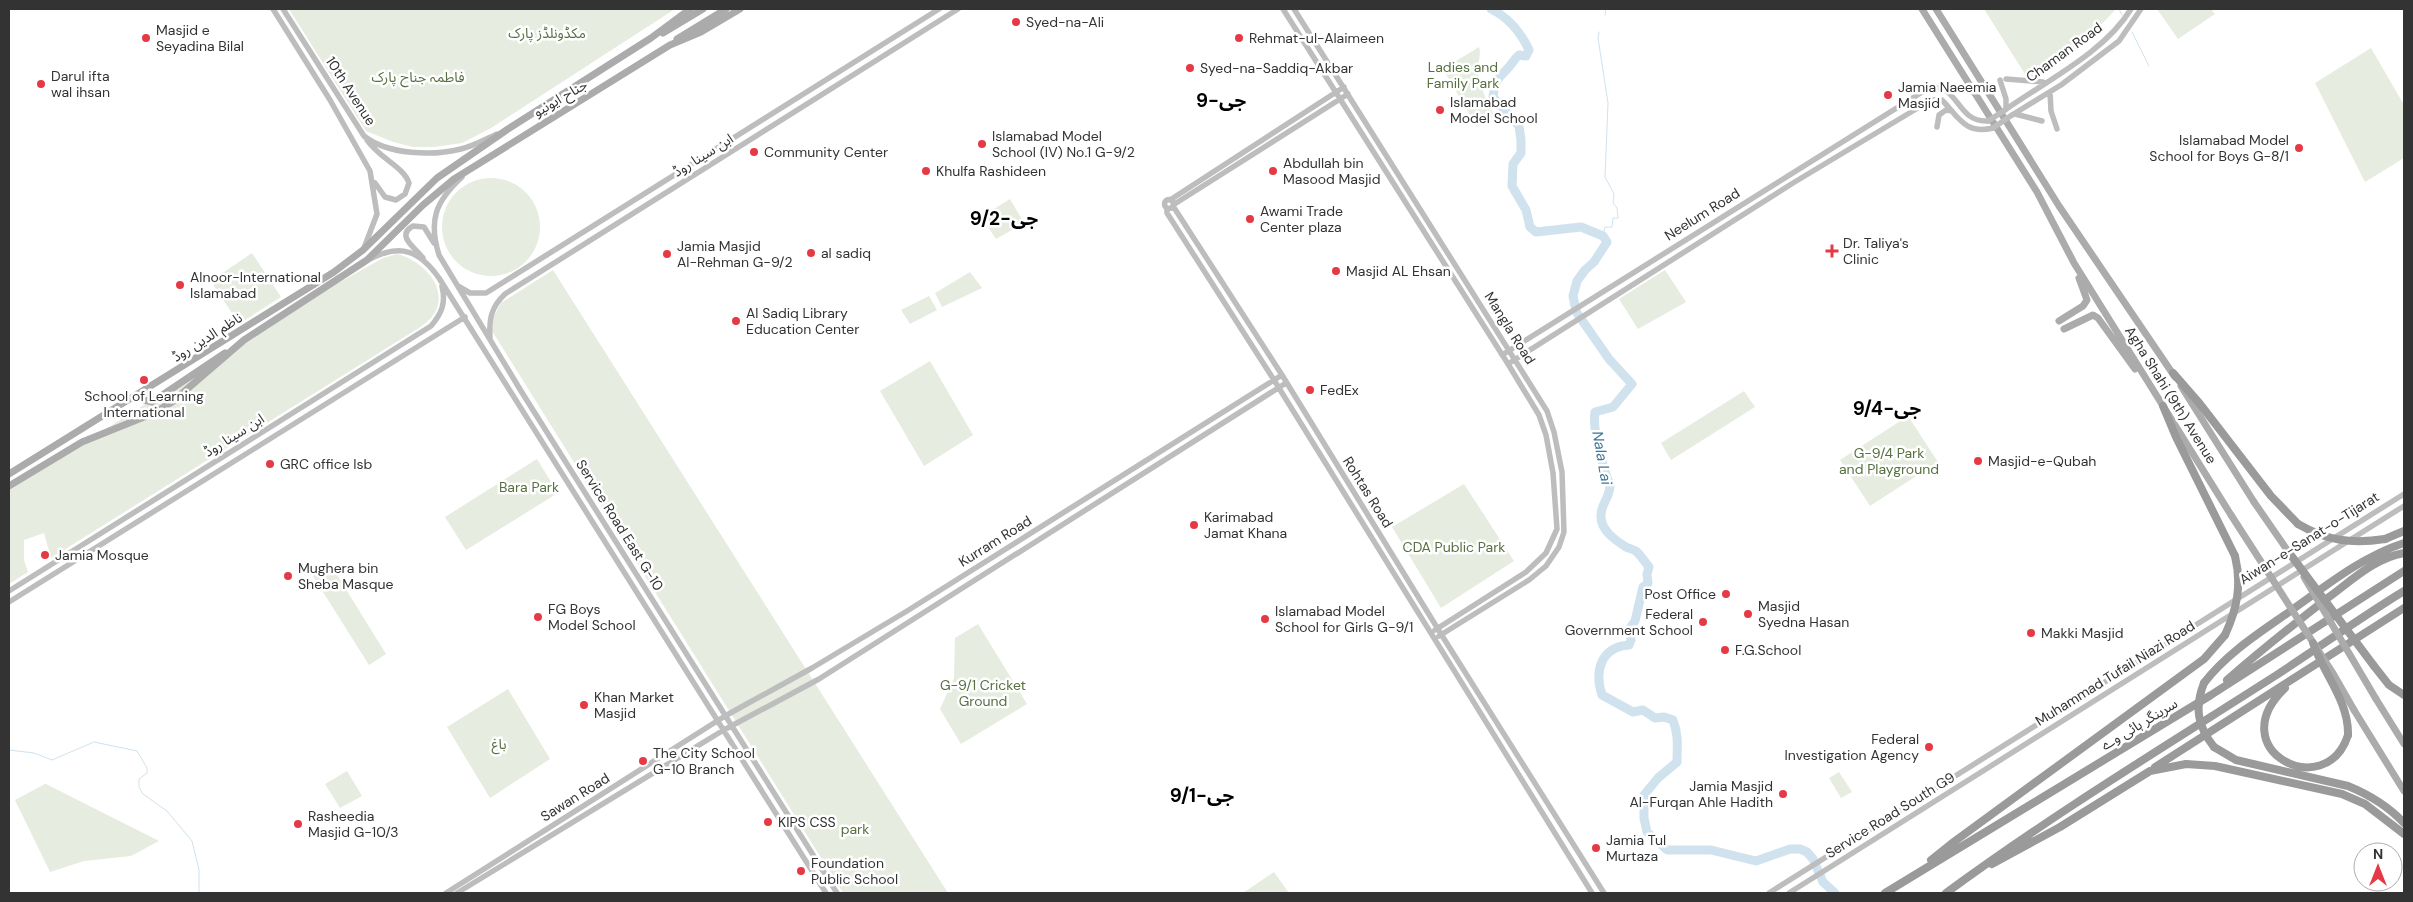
<svg xmlns="http://www.w3.org/2000/svg" width="2413" height="902" viewBox="0 0 2413 902" font-family="'DM Sans','Noto Sans Arabic',sans-serif">
  <style>
    .green { fill: #e6ecdf }
    .lines { fill: none; stroke-linecap: round; stroke-linejoin: round }
    .stream { stroke: #cfe2ee; stroke-width: 1 }
    .river { stroke: #cfe2ee; stroke-width: 9 }
    .secondary { stroke: #bdbdbd; stroke-width: 5.5 }
    .primary { stroke: #ababab; stroke-width: 7 }
    .highway { stroke: #9a9a9a; stroke-width: 8 }
    .secondary-bridge { stroke: #bdbdbd; stroke-width: 5.5 }
    .primary-bridge { stroke: #ababab; stroke-width: 7 }
    .highway-bridge { stroke: #9a9a9a; stroke-width: 8 }
    .poi-dot { fill: #e63946; stroke: #fff; stroke-width: 2 }
    .labels { text-anchor: middle; dominant-baseline: central; stroke-width: 5; stroke-linejoin: round; paint-order: stroke }
    .poi-label { font-size: 14px; fill: #333; stroke: #fff; text-anchor: start }
    .park-label { font-size: 14px; fill: #56703f; stroke: #fff }
    .street-label { font-size: 14px; fill: #333; stroke: #fff }
    .water-label { font-size: 15px; font-style: italic; fill: #3f7597; stroke: #fff }
    .district-label { font-size: 19px; font-weight: bold; fill: #000; stroke: #fff }
  </style>
  <rect width="100%" height="100%" fill="#fff"/>
  <path class="green" d="M 289,9 L 675,9 L 491,128 L 462,143 L 434,147 L 413,147 L 393,142 L 366,131 Z
    M 1984,9 L 2116,9 L 2083,44 L 2030,82 Z
    M 2157,9 L 2211,9 L 2215,14 L 2178,39 Z
    M 1479,47 C 1482,57 1476,66 1478,75 C 1482,90 1487,103 1495,116 L 1477,127 L 1443,69 Z
    M 2371,48 L 2404,105 L 2404,158 L 2365,182 L 2315,83 Z
    M442 227a49 49 0 1 1 98 0a49 49 0 1 1-98 0Z
    M 1010,199 L 1024,223 L 996,239 L 981,217 Z
    M 252,253 L 281,297 L 239,324 L 211,281 Z
    M 397,254 C 418,259 446,282 437,308 C 434,316 428,321 422,326 L 51,558 L 44,533 L 24,540 L 24,560 L 28,572 L 9,584 L 9,490 L 326,290 L 383,258 Z
    M 553,270 L 948,893 L 843,893 L 492,331 L 494,316 L 501,303 Z
    M 1665,270 L 1686,302 L 1638,329 L 1619,299 Z
    M 970,272 L 982,288 L 942,307 L 935,293 Z
    M 929,296 L 937,310 L 910,324 L 901,310 Z
    M 930,361 L 973,435 L 924,466 L 880,391 Z
    M 1744,391 L 1755,407 L 1671,460 L 1661,443 Z
    M 1908,416 L 1938,462 L 1870,506 L 1840,460 Z
    M 537,459 L 558,493 L 466,550 L 445,517 Z
    M 1464,484 L 1514,561 L 1441,608 L 1392,527 Z
    M 329,562 L 386,654 L 369,665 L 311,573 Z
    M 978,624 L 1027,704 L 961,744 L 940,709 L 954,678 L 955,638 Z
    M 508,689 L 550,759 L 490,798 L 447,727 Z
    M 347,771 L 362,796 L 340,808 L 325,784 Z
    M 1839,772 L 1852,792 L 1841,798 L 1829,778 Z
    M 45,784 L 46,784 L 159,841 L 131,856 L 84,861 L 50,872 L 15,800 Z
    M 1274,872 L 1289,893 L 1243,893 Z"/>
  <g class="lines">
    <path class="stream" d="M 2119,9 L 2122,15
      M 1605,15 L 1606,9
      M 1599,32 L 1598,38 L 1608,103 L 1605,177 L 1614,194 L 1613,203 L 1617,208 L 1618,218 L 1613,218 L 1612,227 L 1605,227 L 1603,236
      M 2132,32 L 2149,66
      M 9,750 L 34,753 L 52,760 L 94,742 L 137,751 L 147,768 L 147,773 L 139,779 L 139,787 L 143,794 L 167,811 L 192,841 L 199,870 L 199,893"/>
    <path class="river" d="M 1491,9 C 1508,17 1521,33 1529,50 L 1526,56 L 1519,55 C 1514,59 1512,64 1508,68 C 1496,82 1496,77 1493,97 L 1519,126 L 1521,140 L 1521,153 L 1513,164 L 1512,186 L 1526,210 L 1530,227 L 1536,232 L 1581,227 L 1603,236 L 1607,242 L 1594,262 L 1585,270 L 1577,281 L 1573,296 L 1575,306 L 1577,313 L 1609,359 L 1632,384 L 1613,407 L 1595,412 C 1592,431 1603,468 1610,486 C 1610,497 1601,504 1601,515 C 1600,530 1615,540 1626,547 C 1630,549 1634,549 1637,552 C 1641,556 1645,562 1649,567 L 1647,574 L 1648,583 L 1643,587 L 1635,621 L 1630,628 L 1631,640 L 1629,645 C 1601,647 1594,671 1602,695 L 1633,712 L 1643,710 L 1655,718 L 1664,717 L 1673,720 C 1679,736 1677,747 1677,762 L 1658,778 L 1644,795 L 1644,818 L 1647,832 L 1667,850 L 1711,850 L 1756,861 L 1790,849 L 1800,849 L 1807,852 L 1813,859 L 1823,882 L 1835,893"/>
    <path class="secondary" d="M 273,9 L 330,100 L 370,171 L 377,214 L 364,248
      M 283,9 L 364,136 C 388,155 433,156 461,149 C 474,146 486,139 497,134
      M 1283,9 L 1508,364 L 1539,415 L 1546,435 L 1553,473 L 1557,529 L 1546,553 L 1526,572 L 1435,630
      M 1294,9 L 1547,411 L 1554,432 L 1562,472 L 1564,532 L 1559,547 L 1546,566 L 1529,580 L 1439,636
      M 2006,79 L 2043,82
      M 2000,80 L 2006,99 L 2006,109
      M 2050,92 L 2051,111 L 2057,129
      M 2005,110 C 2046,81 2105,52 2131,9
      M 2015,114 L 2042,121
      M 2012,115 L 2061,85 L 2119,41 L 2141,9
      M 1937,127 L 1939,115 L 1946,110 L 1952,111
      M 367,140 C 379,158 404,167 409,183 L 405,194 L 396,200 L 385,197 L 375,183
      M 462,177 C 436,201 428,220 439,255 L 521,391 L 837,893
      M1164.5 204a4.5 4.5 0 1 1 9 0a4.5 4.5 0 1 1-9 0Z
      M 1170,200 L 1344,87
      M 1173,205 L 1348,94
      M 1173,206 L 1282,375 L 1441,634 L 1604,893
      M 1167,208 L 1167,213 L 1274,380 L 1592,893
      M 423,258 C 416,248 395,236 413,226 L 424,227 L 434,243
      M 370,259 C 401,243 420,251 439,278 L 826,893
      M 458,286 L 470,293 L 486,293 L 939,9
      M 490,338 C 489,319 491,307 505,294 L 958,9
      M 1502,355 L 1927,89 C 1959,80 1955,123 1988,121
      M 1508,364 L 1793,183 L 1931,100 L 1942,100 C 1959,118 1966,135 1993,128
      M 9,591 L 431,326 C 442,313 446,303 442,286
      M 9,602 L 465,317
      M 446,893 L 725,716 L 812,668 L 907,611 L 1282,375
      M 457,893 L 722,731 L 819,679 L 1286,383
      M 1769,893 L 2404,494
      M 1789,893 L 2404,506"/>
    <path class="primary" d="M 1922,9 L 2037,192 L 2074,263 L 2231,515
      M 1936,9 L 2059,206 L 2175,377
      M 663,33 L 703,9
      M 677,39 L 726,9
      M 2059,321 L 2083,306 L 2087,300 L 2079,278
      M 2064,329 L 2093,315 L 2098,318 L 2135,369
      M 2181,386 L 2254,502
      M 144,390 L 144,400 L 152,402 L 225,353
      M 9,474 L 334,272 L 363,250 L 437,178 L 508,129 L 651,38 L 690,9
      M 9,486 L 82,442 L 154,413 L 172,402 L 244,340 L 367,260 L 423,205 L 454,179 L 670,45 L 701,32 L 740,9
      M 2376,699 L 2404,744
      M 2354,710 L 2404,791"/>
    <path class="highway" d="M 2173,373 L 2200,404 L 2271,496 L 2298,524
      M 2163,406 L 2176,437 L 2235,556
      M 2385,539 L 2404,531
      M 2374,666 L 2389,685 L 2404,695
      M 2227,680 C 2260,651 2294,624 2329,597 C 2352,580 2375,558 2404,553
      M 2204,683 C 2226,654 2259,633 2289,612 C 2326,586 2361,557 2404,543
      M 2285,688 C 2220,750 2326,804 2348,735
      M 2214,747 L 2236,760 L 2348,786 C 2370,795 2388,806 2404,823
      M 2155,767 L 2404,608
      M 1931,860 L 1951,844 L 2204,659 L 2225,635
      M 1992,864 L 2060,827 L 2150,771 L 2186,764 L 2215,766 L 2342,794 L 2365,804 L 2404,834
      M 1885,893 L 2211,695 L 2404,571
      M 1946,893 C 2052,815 2164,747 2275,676 C 2318,648 2360,618 2404,591"/>
    <path class="secondary-bridge" d="M 1988,121 L 2005,110
      M 1993,128 L 2012,115"/>
    <path class="primary-bridge" d="M 2254,502 L 2292,557
      M 2231,515 L 2334,675 L 2354,710
      M 2304,577 L 2376,699"/>
    <path class="highway-bridge" d="M 2298,524 C 2327,541 2352,544 2385,539
      M 2290,554 L 2374,666
      M 2225,635 C 2237,609 2242,585 2235,556
      M 2313,643 C 2323,673 2349,701 2348,735
      M 2204,683 C 2194,708 2198,727 2214,747"/>
  </g>
  <g class="poi-dot">
    <circle cx="1016" cy="22" r="5"/>
    <circle cx="146" cy="38" r="5"/>
    <circle cx="1239" cy="38" r="5"/>
    <circle cx="1190" cy="68" r="5"/>
    <circle cx="41" cy="84" r="5"/>
    <circle cx="1888" cy="95" r="5"/>
    <circle cx="1440" cy="110" r="5"/>
    <circle cx="982" cy="144" r="5"/>
    <circle cx="2299" cy="148" r="5"/>
    <circle cx="754" cy="152" r="5"/>
    <circle cx="926" cy="171" r="5"/>
    <circle cx="1273" cy="171" r="5"/>
    <circle cx="1250" cy="219" r="5"/>
    <path d="M1829.5 243.5h5v5h5v5h-5v5h-5v-5h-5v-5h5z"/>
    <circle cx="811" cy="253" r="5"/>
    <circle cx="667" cy="254" r="5"/>
    <circle cx="1336" cy="271" r="5"/>
    <circle cx="180" cy="285" r="5"/>
    <circle cx="736" cy="321" r="5"/>
    <circle cx="144" cy="380" r="5"/>
    <circle cx="1310" cy="390" r="5"/>
    <circle cx="1978" cy="461" r="5"/>
    <circle cx="270" cy="464" r="5"/>
    <circle cx="1194" cy="525" r="5"/>
    <circle cx="45" cy="555" r="5"/>
    <circle cx="288" cy="576" r="5"/>
    <circle cx="1726" cy="594" r="5"/>
    <circle cx="1748" cy="614" r="5"/>
    <circle cx="538" cy="617" r="5"/>
    <circle cx="1265" cy="619" r="5"/>
    <circle cx="1703" cy="622" r="5"/>
    <circle cx="2031" cy="633" r="5"/>
    <circle cx="1725" cy="650" r="5"/>
    <circle cx="584" cy="705" r="5"/>
    <circle cx="1929" cy="747" r="5"/>
    <circle cx="643" cy="761" r="5"/>
    <circle cx="1783" cy="794" r="5"/>
    <circle cx="768" cy="822" r="5"/>
    <circle cx="298" cy="824" r="5"/>
    <circle cx="1596" cy="848" r="5"/>
    <circle cx="801" cy="871" r="5"/>
  </g>
  <g class="labels">
    <g class="poi-label">
      <text x="1026" y="22">Syed-na-Ali</text>
      <text x="156" y="30">Masjid e<tspan x="156" dy="16">Seyadina Bilal</tspan></text>
      <text x="1249" y="38">Rehmat-ul-Alaimeen</text>
      <text x="1200" y="68">Syed-na-Saddiq-Akbar</text>
      <text x="51" y="76">Darul ifta<tspan x="51" dy="16">wal ihsan</tspan></text>
      <text x="1898" y="87">Jamia Naeemia<tspan x="1898" dy="16">Masjid</tspan></text>
      <text x="1450" y="102">Islamabad<tspan x="1450" dy="16">Model School</tspan></text>
      <text x="992" y="136">Islamabad Model<tspan x="992" dy="16">School (IV) No.1 G-9/2</tspan></text>
      <text x="2289" y="140" text-anchor="end">Islamabad Model<tspan x="2289" dy="16">School for Boys G-8/1</tspan></text>
      <text x="764" y="152">Community Center</text>
      <text x="1283" y="163">Abdullah bin<tspan x="1283" dy="16">Masood Masjid</tspan></text>
      <text x="936" y="171">Khulfa Rashideen</text>
      <text x="1260" y="211">Awami Trade<tspan x="1260" dy="16">Center plaza</tspan></text>
      <text x="1843" y="243">Dr. Taliya's<tspan x="1843" dy="16">Clinic</tspan></text>
      <text x="677" y="246">Jamia Masjid<tspan x="677" dy="16">Al-Rehman G-9/2</tspan></text>
      <text x="821" y="253">al sadiq</text>
      <text x="1346" y="271">Masjid AL Ehsan</text>
      <text x="190" y="277">Alnoor-International<tspan x="190" dy="16">Islamabad</tspan></text>
      <text x="746" y="313">Al Sadiq Library<tspan x="746" dy="16">Education Center</tspan></text>
      <text x="1320" y="390">FedEx</text>
      <text x="144" y="396" text-anchor="middle">School of Learning<tspan x="144" dy="16">International</tspan></text>
      <text x="1988" y="461">Masjid-e-Qubah</text>
      <text x="280" y="464">GRC office Isb</text>
      <text x="1204" y="517">Karimabad<tspan x="1204" dy="16">Jamat Khana</tspan></text>
      <text x="55" y="555">Jamia Mosque</text>
      <text x="298" y="568">Mughera bin<tspan x="298" dy="16">Sheba Masque</tspan></text>
      <text x="1716" y="594" text-anchor="end">Post Office</text>
      <text x="1758" y="606">Masjid<tspan x="1758" dy="16">Syedna Hasan</tspan></text>
      <text x="548" y="609">FG Boys<tspan x="548" dy="16">Model School</tspan></text>
      <text x="1275" y="611">Islamabad Model<tspan x="1275" dy="16">School for Girls G-9/1</tspan></text>
      <text x="1693" y="614" text-anchor="end">Federal<tspan x="1693" dy="16">Government School</tspan></text>
      <text x="2041" y="633">Makki Masjid</text>
      <text x="1735" y="650">F.G.School</text>
      <text x="594" y="697">Khan Market<tspan x="594" dy="16">Masjid</tspan></text>
      <text x="1919" y="739" text-anchor="end">Federal<tspan x="1919" dy="16">Investigation Agency</tspan></text>
      <text x="653" y="753">The City School<tspan x="653" dy="16">G-10 Branch</tspan></text>
      <text x="1773" y="786" text-anchor="end">Jamia Masjid<tspan x="1773" dy="16">Al-Furqan Ahle Hadith</tspan></text>
      <text x="308" y="816">Rasheedia<tspan x="308" dy="16">Masjid G-10/3</tspan></text>
      <text x="778" y="822">KIPS CSS</text>
      <text x="1606" y="840">Jamia Tul<tspan x="1606" dy="16">Murtaza</tspan></text>
      <text x="811" y="863">Foundation<tspan x="811" dy="16">Public School</tspan></text>
    </g>
    <g class="park-label">
      <text x="547" y="33">مکڈونلڈز پارک</text>
      <text x="1463" y="67">Ladies and<tspan x="1463" dy="16">Family Park</tspan></text>
      <text x="418" y="77">فاطمہ جناح پارک</text>
      <text x="1889" y="453">G-9/4 Park<tspan x="1889" dy="16">and Playground</tspan></text>
      <text x="529" y="487">Bara Park</text>
      <text x="1454" y="547">CDA Public Park</text>
      <text x="983" y="685">G-9/1 Cricket<tspan x="983" dy="16">Ground</tspan></text>
      <text x="499" y="744">باغ</text>
      <text x="855" y="829">park</text>
    </g>
    <g class="street-label">
      <text transform="translate(2064 52) rotate(-36)">Chaman Road</text>
      <text transform="translate(351 91) rotate(57)">10th Avenue</text>
      <text transform="translate(560 98) rotate(-30)">جناح ایونیو</text>
      <text transform="translate(703 155) rotate(-32)">ابن سینا روڈ</text>
      <text transform="translate(1702 214) rotate(-32)">Neelum Road</text>
      <text transform="translate(1510 328) rotate(58)">Mangla Road</text>
      <text transform="translate(207 337) rotate(-32)">ناظم الدین روڈ</text>
      <text transform="translate(2171 395) rotate(58)">Agha Shahi (9th) Avenue</text>
      <text transform="translate(234 435) rotate(-32)">ابن سینا روڈ</text>
      <text transform="translate(1368 492) rotate(58)">Rohtas Road</text>
      <text transform="translate(620 525) rotate(58)">Service Road East G-10</text>
      <text transform="translate(2309 538) rotate(-32)">Aiwan-e-Sanat-o-Tijarat</text>
      <text transform="translate(995 541) rotate(-32)">Kurram Road</text>
      <text transform="translate(2115 673) rotate(-32)">Muhammad Tufail Niazi Road</text>
      <text transform="translate(2139 724) rotate(-31)">سرینگر ہائی وے</text>
      <text transform="translate(575 797) rotate(-32)">Sawan Road</text>
      <text transform="translate(1890 815) rotate(-32)">Service Road South G9</text>
    </g>
    <g class="water-label">
      <text transform="translate(1602 458) rotate(80)">Nala Lai</text>
    </g>
    <g class="district-label">
      <text x="1221" y="100">جی-9</text>
      <text x="1004" y="218">جی-9/2</text>
      <text x="1887" y="408">جی-9/4</text>
      <text x="1202" y="795">جی-9/1</text>
    </g>
  </g>
  <rect width="2413" height="902" fill="none" stroke="#333333" stroke-width="20"/>
  <g transform="translate(2378 867)"><circle r="24" fill="#ffffff" stroke="#adadad"/>
  <path d="M0-4L9 19L0 12L-9 19Z" fill="#e63946"/>
  <text y="-8" font-size="14" font-weight="bold" text-anchor="middle" fill="#333333">N</text>
  </g>
</svg>
